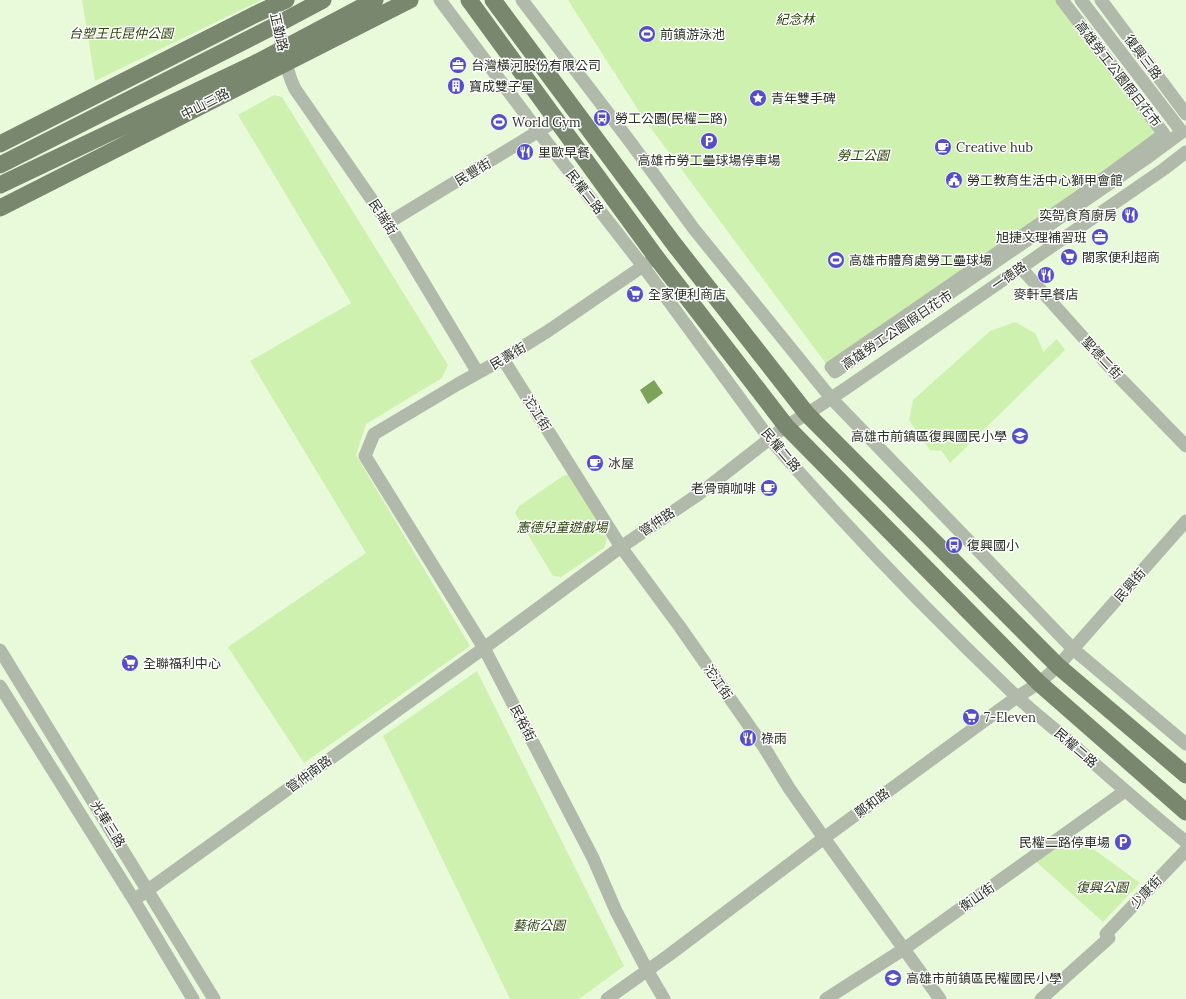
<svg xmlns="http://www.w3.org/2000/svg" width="1186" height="999" viewBox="0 0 1186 999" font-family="Lora,'Noto Sans TC',serif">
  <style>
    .green { fill: #cff1b0 }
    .water { fill: #7da358 }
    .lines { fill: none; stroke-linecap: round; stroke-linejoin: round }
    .minor { stroke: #b1b9ab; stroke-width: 13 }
    .major { stroke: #7a876f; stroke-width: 17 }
    .labels { text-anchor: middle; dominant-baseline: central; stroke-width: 3; stroke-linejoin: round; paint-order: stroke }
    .park-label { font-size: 13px; font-style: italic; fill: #2b440d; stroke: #fff }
    .street-label { font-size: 13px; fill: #2a3125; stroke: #fff }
    .poi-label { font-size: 13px; fill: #2a3125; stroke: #fff; text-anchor: start }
  </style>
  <rect width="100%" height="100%" fill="#e8fada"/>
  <path class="green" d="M 82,0 L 261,0 L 95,81 Z
    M 568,0 L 1064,0 L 1167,137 L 827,365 L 644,119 Z
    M 274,95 L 282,97 L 448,365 L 442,378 L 366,424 L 356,455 L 470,646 L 304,763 L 228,647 L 366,553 L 250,361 L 351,303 L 238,115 Z
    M 1015,322 L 1036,334 L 1043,352 L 1057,339 L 1065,350 L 950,463 L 942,451 L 930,450 L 909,420 L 913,400 L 990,331 Z
    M 570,474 L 607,539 L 604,548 L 561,577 L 553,576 L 515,513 L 519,506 L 563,476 Z
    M 477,671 L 624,966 L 579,999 L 510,999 L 383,736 Z
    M 1070,832 L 1140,883 L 1103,922 L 1032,858 Z"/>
  <path class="water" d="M 654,380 L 663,393 L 648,404 L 640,390 Z"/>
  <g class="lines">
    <path class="minor" d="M 272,0 L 286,64 L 291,80 L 295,89 L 388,223 L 478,373
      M 440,0 L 538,131 L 643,266 L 769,438 C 847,528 930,614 1016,696 C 1033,712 1051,726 1069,741 C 1107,775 1146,809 1186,842
      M 522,0 L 631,143 L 694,229 L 831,398 L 1073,649 L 1186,744
      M 1062,0 L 1164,134 L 1077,198 L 831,367 L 835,372 L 1144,160 L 1182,132 L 1081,0
      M 1101,0 L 1186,114
      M 388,223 L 557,120
      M 649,262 L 548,331 L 503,359 L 458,384 L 374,434 L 365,456 L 484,648 L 593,858 L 616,911 L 647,970 L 664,999
      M 1021,268 L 1115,373 L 1186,446
      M 503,359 L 621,547 L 680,627 L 764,747 L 789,788 L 824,838 L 940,999
      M 0,650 L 214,999
      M 0,686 L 134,900 L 193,999
      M 134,900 L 484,648 L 621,547 L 699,494 L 786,426 L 807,414 L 845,389 L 1164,169 L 1186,152
      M 1106,934 L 1186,850
      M 607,999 L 669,955 L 824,838 L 1017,697 L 1039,683 L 1058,666 L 1186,521
      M 826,999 L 904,949 L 1125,791
      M 1041,999 L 1109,938"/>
    <path class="major" d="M 469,0 L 656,257 L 786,426 L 1039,683 L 1186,812
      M 493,0 L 674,244 L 807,414 L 1058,666 L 1186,775
      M 0,144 L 254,15 L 286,0
      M 0,165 L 278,24 L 323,0
      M 0,185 L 254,64 L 375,0
      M 0,208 L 410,0"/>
  </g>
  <defs>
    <g id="stadium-disc" transform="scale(0.9)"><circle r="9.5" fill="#564ec6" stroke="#fff"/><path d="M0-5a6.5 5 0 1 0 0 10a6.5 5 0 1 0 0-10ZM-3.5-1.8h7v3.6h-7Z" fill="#fff"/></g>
    <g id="office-disc" transform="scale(0.9)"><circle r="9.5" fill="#564ec6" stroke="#fff"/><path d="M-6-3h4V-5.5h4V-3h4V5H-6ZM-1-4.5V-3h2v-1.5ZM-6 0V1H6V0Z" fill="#fff"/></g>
    <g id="building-disc" transform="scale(0.9)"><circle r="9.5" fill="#564ec6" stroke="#fff"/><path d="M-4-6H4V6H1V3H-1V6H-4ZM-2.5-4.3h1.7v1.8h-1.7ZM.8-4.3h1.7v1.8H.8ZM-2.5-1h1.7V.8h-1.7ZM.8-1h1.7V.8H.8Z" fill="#fff"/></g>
    <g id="sight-disc" transform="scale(0.9)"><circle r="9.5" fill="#564ec6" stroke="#fff"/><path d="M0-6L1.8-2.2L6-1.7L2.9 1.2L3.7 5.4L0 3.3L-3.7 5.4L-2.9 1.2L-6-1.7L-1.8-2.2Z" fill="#fff"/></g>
    <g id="bus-disc" transform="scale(0.9)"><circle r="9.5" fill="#564ec6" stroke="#fff"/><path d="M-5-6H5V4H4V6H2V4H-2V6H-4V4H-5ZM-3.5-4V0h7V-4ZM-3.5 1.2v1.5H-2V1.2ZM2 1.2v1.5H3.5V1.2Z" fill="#fff"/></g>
    <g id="parking-disc" transform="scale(0.9)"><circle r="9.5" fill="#564ec6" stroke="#fff"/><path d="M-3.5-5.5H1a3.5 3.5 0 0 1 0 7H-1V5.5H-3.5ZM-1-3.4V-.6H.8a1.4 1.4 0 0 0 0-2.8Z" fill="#fff"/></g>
    <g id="cafe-disc" transform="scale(0.9)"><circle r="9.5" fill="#564ec6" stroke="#fff"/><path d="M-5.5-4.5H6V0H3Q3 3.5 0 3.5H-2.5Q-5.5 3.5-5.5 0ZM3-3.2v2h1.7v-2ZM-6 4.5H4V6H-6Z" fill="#fff"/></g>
    <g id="restaurant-disc" transform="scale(0.9)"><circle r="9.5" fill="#564ec6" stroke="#fff"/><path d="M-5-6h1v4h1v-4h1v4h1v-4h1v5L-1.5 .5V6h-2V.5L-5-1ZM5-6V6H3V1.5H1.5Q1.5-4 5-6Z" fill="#fff"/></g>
    <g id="civic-disc" transform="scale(0.9)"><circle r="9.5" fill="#564ec6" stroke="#fff"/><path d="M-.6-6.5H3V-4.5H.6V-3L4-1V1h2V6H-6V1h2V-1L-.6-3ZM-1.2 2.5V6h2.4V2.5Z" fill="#fff"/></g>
    <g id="supermarket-disc" transform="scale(0.9)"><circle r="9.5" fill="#564ec6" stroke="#fff"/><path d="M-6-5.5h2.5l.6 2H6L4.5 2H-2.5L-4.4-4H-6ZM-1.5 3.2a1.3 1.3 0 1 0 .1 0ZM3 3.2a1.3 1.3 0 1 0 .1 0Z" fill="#fff"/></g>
    <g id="school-disc" transform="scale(0.9)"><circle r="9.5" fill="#564ec6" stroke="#fff"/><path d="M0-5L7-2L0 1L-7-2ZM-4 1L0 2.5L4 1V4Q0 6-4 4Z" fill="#fff"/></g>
  </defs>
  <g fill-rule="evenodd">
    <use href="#stadium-disc" x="647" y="34"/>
    <use href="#office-disc" x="458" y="65"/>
    <use href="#building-disc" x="456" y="86"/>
    <use href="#sight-disc" x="758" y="98"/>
    <use href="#bus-disc" x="602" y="118"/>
    <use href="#stadium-disc" x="499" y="122"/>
    <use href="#parking-disc" x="709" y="141"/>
    <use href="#cafe-disc" x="943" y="147"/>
    <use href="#restaurant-disc" x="525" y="152"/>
    <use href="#civic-disc" x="954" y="180"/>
    <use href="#restaurant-disc" x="1130" y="215"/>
    <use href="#office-disc" x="1100" y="237"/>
    <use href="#supermarket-disc" x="1069" y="257"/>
    <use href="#stadium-disc" x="836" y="260"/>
    <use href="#restaurant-disc" x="1046" y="275"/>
    <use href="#supermarket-disc" x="635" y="294"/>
    <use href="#school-disc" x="1020" y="436"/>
    <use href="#cafe-disc" x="595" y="463"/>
    <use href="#cafe-disc" x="769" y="488"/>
    <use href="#bus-disc" x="954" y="545"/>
    <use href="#supermarket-disc" x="130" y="663"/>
    <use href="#supermarket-disc" x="971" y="717"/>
    <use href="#restaurant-disc" x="748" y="738"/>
    <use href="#parking-disc" x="1123" y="842"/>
    <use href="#school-disc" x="893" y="978"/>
  </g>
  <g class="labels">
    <g class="park-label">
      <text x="795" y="19">紀念林</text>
      <text x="121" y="33">台塑王氏昆仲公園</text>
      <text x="863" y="155">勞工公園</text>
      <text x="562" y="527">憲德兒童遊戲場</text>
      <text x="1102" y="887">復興公園</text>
      <text x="539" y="925">藝術公園</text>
    </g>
    <g class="street-label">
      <text transform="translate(279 32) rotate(77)">正勤路</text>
      <text transform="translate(1143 57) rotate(53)">復興三路</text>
      <text transform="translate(1118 74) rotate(52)">高雄勞工公園假日花市</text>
      <text transform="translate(205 104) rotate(-27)">中山三路</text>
      <text transform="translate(473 172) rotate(-31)">民豐街</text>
      <text transform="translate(585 192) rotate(52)">民權二路</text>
      <text transform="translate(383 217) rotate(57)">民瑞街</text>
      <text transform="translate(1009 276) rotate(-35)">一德路</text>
      <text transform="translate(897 330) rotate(-34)">高雄勞工公園假日花市</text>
      <text transform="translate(508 356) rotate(-31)">民壽街</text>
      <text transform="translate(1102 358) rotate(47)">聖德二街</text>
      <text transform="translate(537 413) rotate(58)">沱江街</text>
      <text transform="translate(781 450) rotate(50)">民權二路</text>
      <text transform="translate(657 522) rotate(-34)">管仲路</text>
      <text transform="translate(1130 585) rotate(-49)">民興街</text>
      <text transform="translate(718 682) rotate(55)">沱江街</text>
      <text transform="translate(523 723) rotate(63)">民裕街</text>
      <text transform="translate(1076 748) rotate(41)">民權二路</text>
      <text transform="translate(309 774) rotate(-36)">管仲南路</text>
      <text transform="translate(872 803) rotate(-36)">鄭和路</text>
      <text transform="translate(108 824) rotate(58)">光華三路</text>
      <text transform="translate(1146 892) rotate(-47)">少康街</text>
      <text transform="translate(977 897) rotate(-35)">衡山街</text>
    </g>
    <g class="poi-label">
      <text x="660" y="34">前鎮游泳池</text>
      <text x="471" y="65">台灣橫河股份有限公司</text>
      <text x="469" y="86">寶成雙子星</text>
      <text x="771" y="98">青年雙手碑</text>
      <text x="615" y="118">勞工公園(民權二路)</text>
      <text x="512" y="122">World Gym</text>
      <text x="956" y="147">Creative hub</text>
      <text x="538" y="152">里歐早餐</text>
      <text x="709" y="160" text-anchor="middle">高雄市勞工壘球場停車場</text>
      <text x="967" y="180">勞工教育生活中心獅甲會館</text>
      <text x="1117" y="215" text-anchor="end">奕哿食育廚房</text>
      <text x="1087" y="237" text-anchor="end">旭捷文理補習班</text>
      <text x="1082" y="257">閤家便利超商</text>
      <text x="849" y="260">高雄市體育處勞工壘球場</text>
      <text x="648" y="294">全家便利商店</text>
      <text x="1046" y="294" text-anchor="middle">麥軒早餐店</text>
      <text x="1007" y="436" text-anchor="end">高雄市前鎮區復興國民小學</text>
      <text x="608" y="463">冰屋</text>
      <text x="756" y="488" text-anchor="end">老骨頭咖啡</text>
      <text x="967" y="545">復興國小</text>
      <text x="143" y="663">全聯福利中心</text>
      <text x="984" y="717">7-Eleven</text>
      <text x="761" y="738">祿雨</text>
      <text x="1110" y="842" text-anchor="end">民權二路停車場</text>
      <text x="906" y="978">高雄市前鎮區民權國民小學</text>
    </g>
  </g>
</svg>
